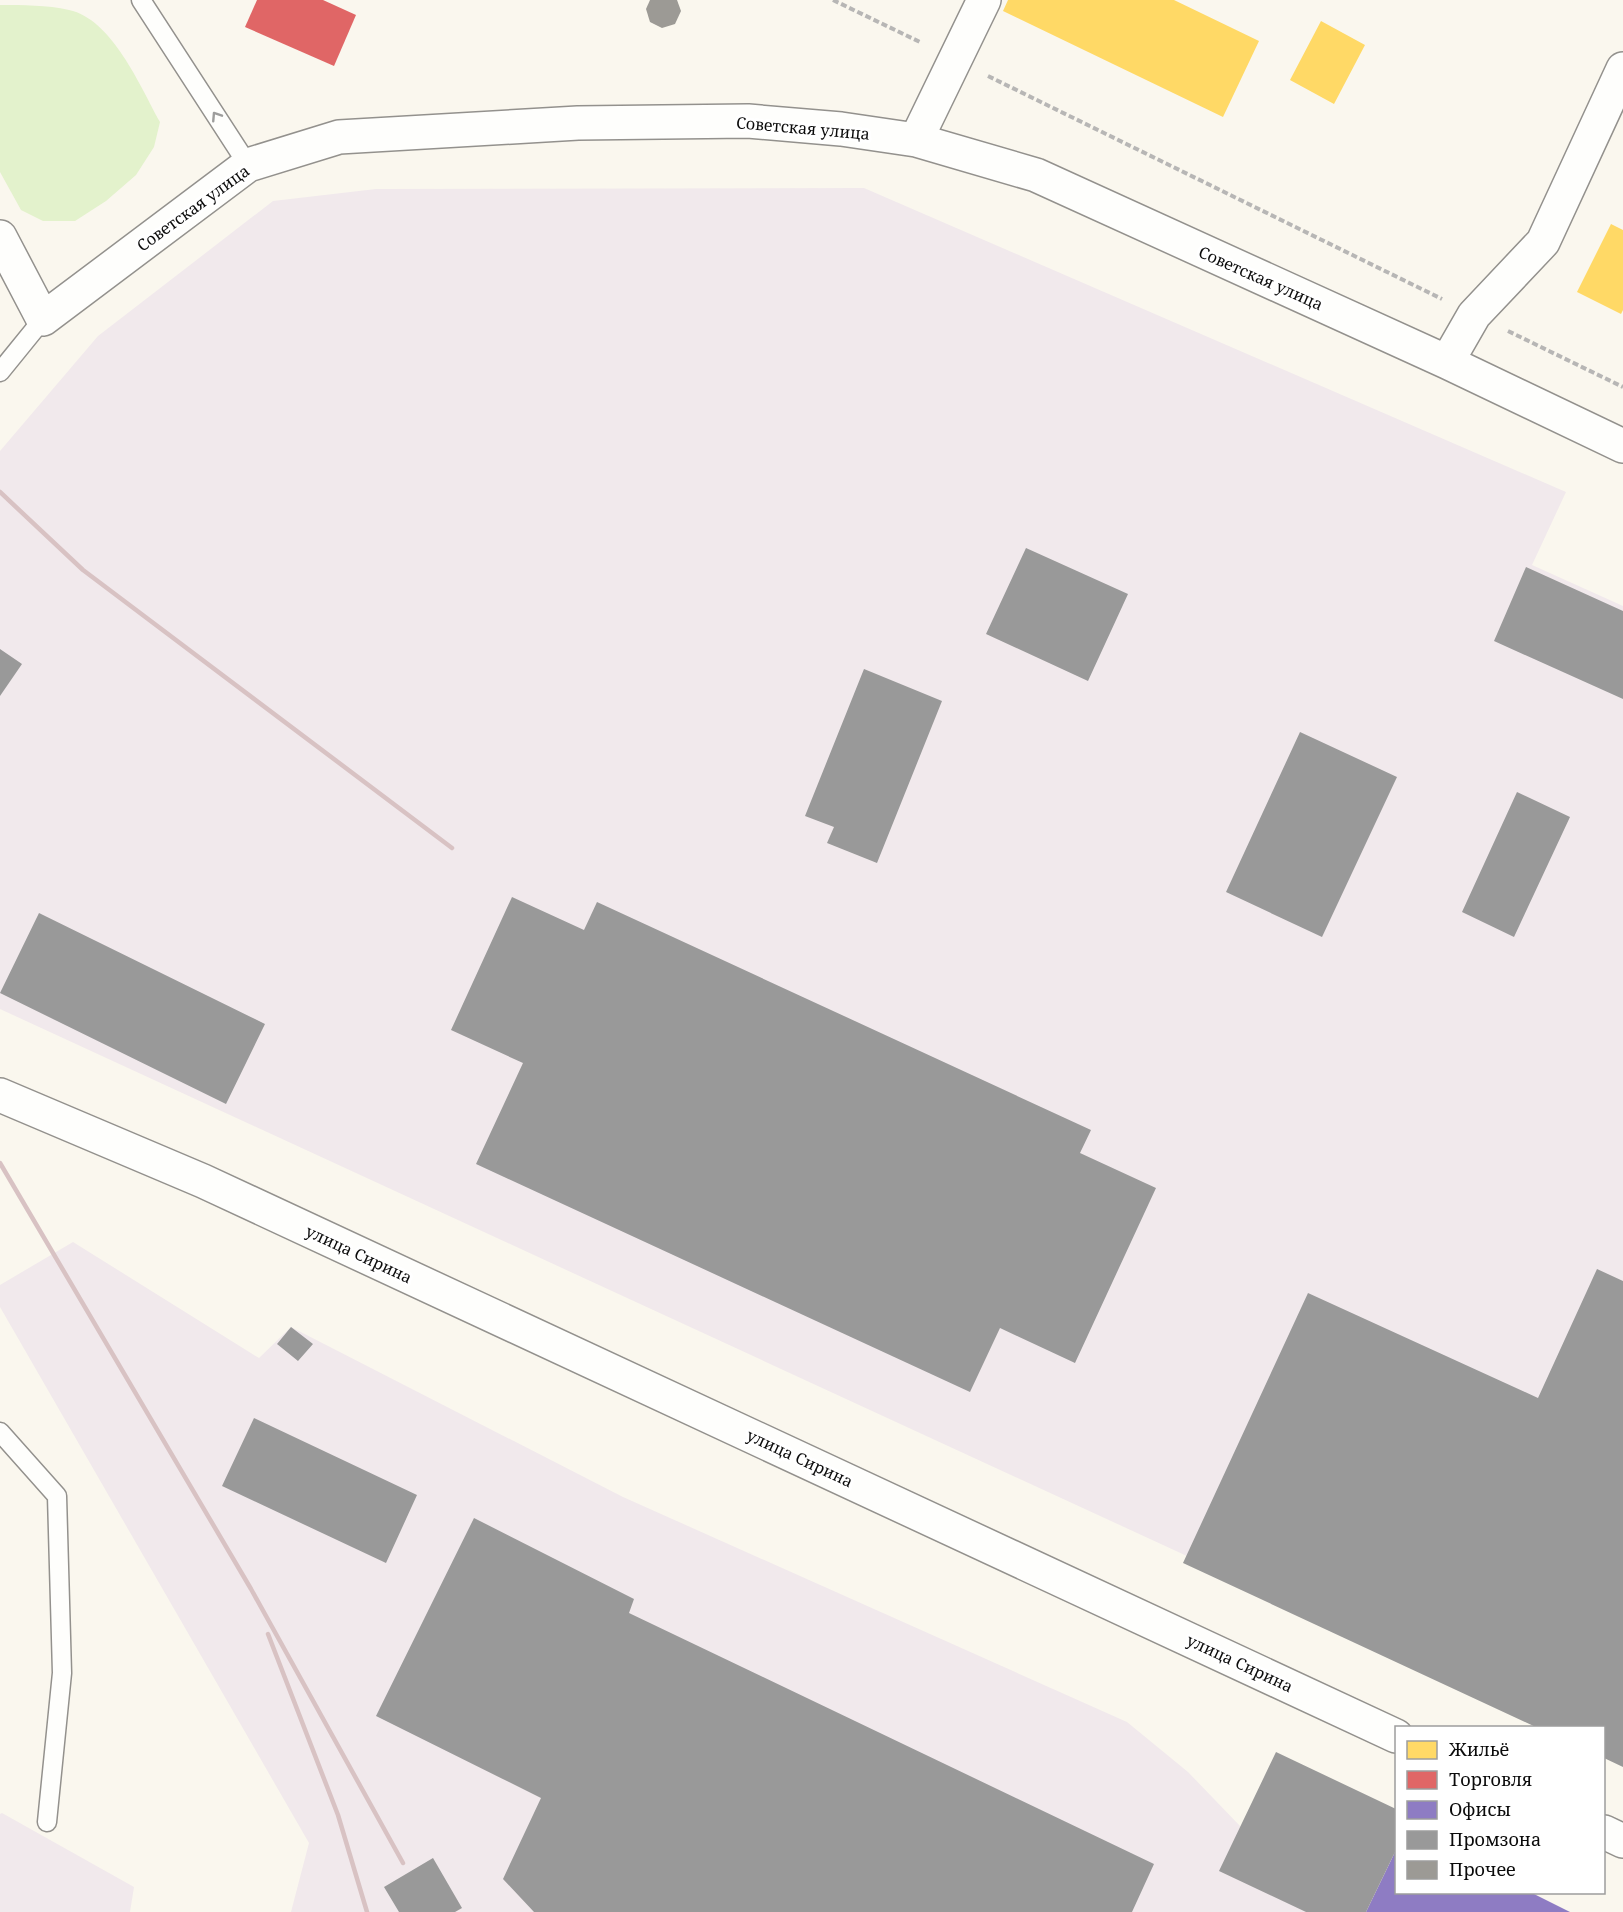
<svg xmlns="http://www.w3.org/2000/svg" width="1623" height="1912" viewBox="0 0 1623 1912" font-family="'Noto Serif',serif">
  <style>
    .industrial { fill: #f1e9ec }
    .green { fill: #e3f2cc }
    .homes { fill: #ffd966 }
    .shops { fill: #e06666 }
    .offices { fill: #8e7cc3 }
    .industry { fill: #999 }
    .building { fill: #9c9a95 }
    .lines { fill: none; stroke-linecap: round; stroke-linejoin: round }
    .service-casing { stroke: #93918d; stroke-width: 21 }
    .minor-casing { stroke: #93918d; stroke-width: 36 }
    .tertiary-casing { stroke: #93918d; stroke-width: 36 }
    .path { stroke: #b7b6b5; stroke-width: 4; stroke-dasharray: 6 3; stroke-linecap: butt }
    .service { stroke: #fefefc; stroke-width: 18 }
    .minor { stroke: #fefefc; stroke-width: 33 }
    .tertiary { stroke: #fefefc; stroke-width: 33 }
    .rail { stroke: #d8c2c3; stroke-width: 4.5 }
    .oneway { stroke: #9d9d9c }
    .labels { text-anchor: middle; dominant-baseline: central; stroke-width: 6; stroke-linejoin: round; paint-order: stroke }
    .street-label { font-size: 16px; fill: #0b0b0b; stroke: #fff }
  </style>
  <rect width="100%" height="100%" fill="#faf7ee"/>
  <path class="industrial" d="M 864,188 L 1566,492 L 1532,565 L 1623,606 L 1623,1758 L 1604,1749 L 1604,1728 L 1558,1727 L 0,1009 L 0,451 L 98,336 L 273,201 L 376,189 Z
    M 73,1242 L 259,1358 L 291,1327 L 623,1497 L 1127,1722 L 1188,1772 L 1241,1827 L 1306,1912 L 291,1912 L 309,1843 L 0,1307 L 0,1285 Z
    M 2,1813 L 134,1887 L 130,1912 L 0,1912 L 0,1814 Z"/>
  <path class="green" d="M 0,5 C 23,5 47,5 69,10 C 112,19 140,86 160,122 L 154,147 L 136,175 L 106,201 L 75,221 L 43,221 L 21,210 L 0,172 Z"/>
  <path class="homes" d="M 1008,0 L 1174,0 L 1259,41 L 1223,117 L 1003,11 Z
    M 1321,21 L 1365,45 L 1334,104 L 1290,80 Z
    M 1611,224 L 1623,230 L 1623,310 L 1621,314 L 1577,292 Z"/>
  <path class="shops" d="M 257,0 L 323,0 L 356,15 L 334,66 L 245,27 Z"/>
  <path class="offices" d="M 1396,1850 L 1396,1892 L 1530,1892 L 1570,1912 L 1366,1912 Z"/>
  <path class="industry" d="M 1026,548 L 1128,594 L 1088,681 L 986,634 Z
    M 1526,567 L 1623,611 L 1623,699 L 1494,641 Z
    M 0,649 L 22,664 L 0,696 Z
    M 864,669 L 942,701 L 877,863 L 827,843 L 834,827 L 805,816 Z
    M 1300,732 L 1397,777 L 1322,937 L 1226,892 Z
    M 1517,792 L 1570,817 L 1514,937 L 1462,912 Z
    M 512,897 L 584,930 L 597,902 L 1091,1130 L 1080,1153 L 1156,1188 L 1075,1363 L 1000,1328 L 970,1392 L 476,1164 L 523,1063 L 451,1030 Z
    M 39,913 L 265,1024 L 226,1104 L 0,993 Z
    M 1597,1269 L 1623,1281 L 1623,1767 L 1604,1758 L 1604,1728 L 1538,1728 L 1183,1563 L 1308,1293 L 1538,1398 Z
    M 291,1327 L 313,1344 L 298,1361 L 277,1344 Z
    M 254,1418 L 417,1495 L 386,1563 L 222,1486 Z
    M 474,1518 L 634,1599 L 629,1613 L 1154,1864 L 1132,1912 L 534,1912 L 503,1879 L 541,1798 L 376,1716 Z
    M 1276,1752 L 1396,1809 L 1396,1850 L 1366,1912 L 1306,1912 L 1219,1871 Z
    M 433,1858 L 462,1908 L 455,1912 L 399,1912 L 384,1887 Z"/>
  <path class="building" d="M 650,0 L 677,0 L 681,11 L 675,24 L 662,28 L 650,22 L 646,9 Z"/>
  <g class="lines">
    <g class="service-casing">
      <path id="service" d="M 141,0 L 248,165
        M 0,372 L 43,319
        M 0,1432 L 57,1496 L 62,1673 L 47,1822"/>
    </g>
    <g class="minor-casing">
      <path id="minor" d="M 916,140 L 984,0
        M 0,237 L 43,319 L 248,165 L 339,137 L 578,123 L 748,121 L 841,129 L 916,140 L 1036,175 L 1447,362 L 1623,446
        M 1447,362 L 1474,315 L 1543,242 L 1623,69"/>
    </g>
    <g class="tertiary-casing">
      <path id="tertiary" d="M 0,1095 L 203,1181 L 1396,1736
        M 1604,1832 L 1623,1841"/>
    </g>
    <path class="path" d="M 833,0 L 922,43
      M 988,76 L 1442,299
      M 1508,331 L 1623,387"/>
    <use href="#service" class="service"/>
    <use href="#minor" class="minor"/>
    <use href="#tertiary" class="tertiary"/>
    <path class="rail" d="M 0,492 L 83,570 L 452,848
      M 0,1163 L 251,1589 L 403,1863
      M 268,1634 L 338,1815 L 367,1912"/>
  </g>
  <defs><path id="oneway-chevron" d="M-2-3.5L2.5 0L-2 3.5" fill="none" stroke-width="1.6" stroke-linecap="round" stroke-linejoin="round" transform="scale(1.5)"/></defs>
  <use class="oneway" href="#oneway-chevron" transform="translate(216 116) rotate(-123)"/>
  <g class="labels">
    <g class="street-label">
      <text transform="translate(803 128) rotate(5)">Советская улица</text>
      <text transform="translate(193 208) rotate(-36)">Советская улица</text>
      <text transform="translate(1261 278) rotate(24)">Советская улица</text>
      <text transform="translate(359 1254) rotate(25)">улица Сирина</text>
      <text transform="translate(800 1458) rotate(25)">улица Сирина</text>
      <text transform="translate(1240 1663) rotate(25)">улица Сирина</text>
    </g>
  </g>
  <rect x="1395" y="1726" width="210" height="168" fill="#ffffff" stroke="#9d9d9d" stroke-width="1.5"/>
  <rect x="1407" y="1741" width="30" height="18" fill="#ffd966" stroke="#9d9d9d" stroke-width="1.5"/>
  <text x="1449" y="1756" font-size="18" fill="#0b0b0b">Жильё</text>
  <rect x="1407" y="1771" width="30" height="18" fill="#e06666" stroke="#9d9d9d" stroke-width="1.5"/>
  <text x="1449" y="1786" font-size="18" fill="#0b0b0b">Торговля</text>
  <rect x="1407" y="1801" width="30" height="18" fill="#8e7cc3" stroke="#9d9d9d" stroke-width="1.5"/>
  <text x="1449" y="1816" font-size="18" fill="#0b0b0b">Офисы</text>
  <rect x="1407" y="1831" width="30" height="18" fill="#999999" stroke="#9d9d9d" stroke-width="1.5"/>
  <text x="1449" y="1846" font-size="18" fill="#0b0b0b">Промзона</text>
  <rect x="1407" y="1861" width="30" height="18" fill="#9c9a95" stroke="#9d9d9d" stroke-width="1.5"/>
  <text x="1449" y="1876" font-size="18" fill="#0b0b0b">Прочее</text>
</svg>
